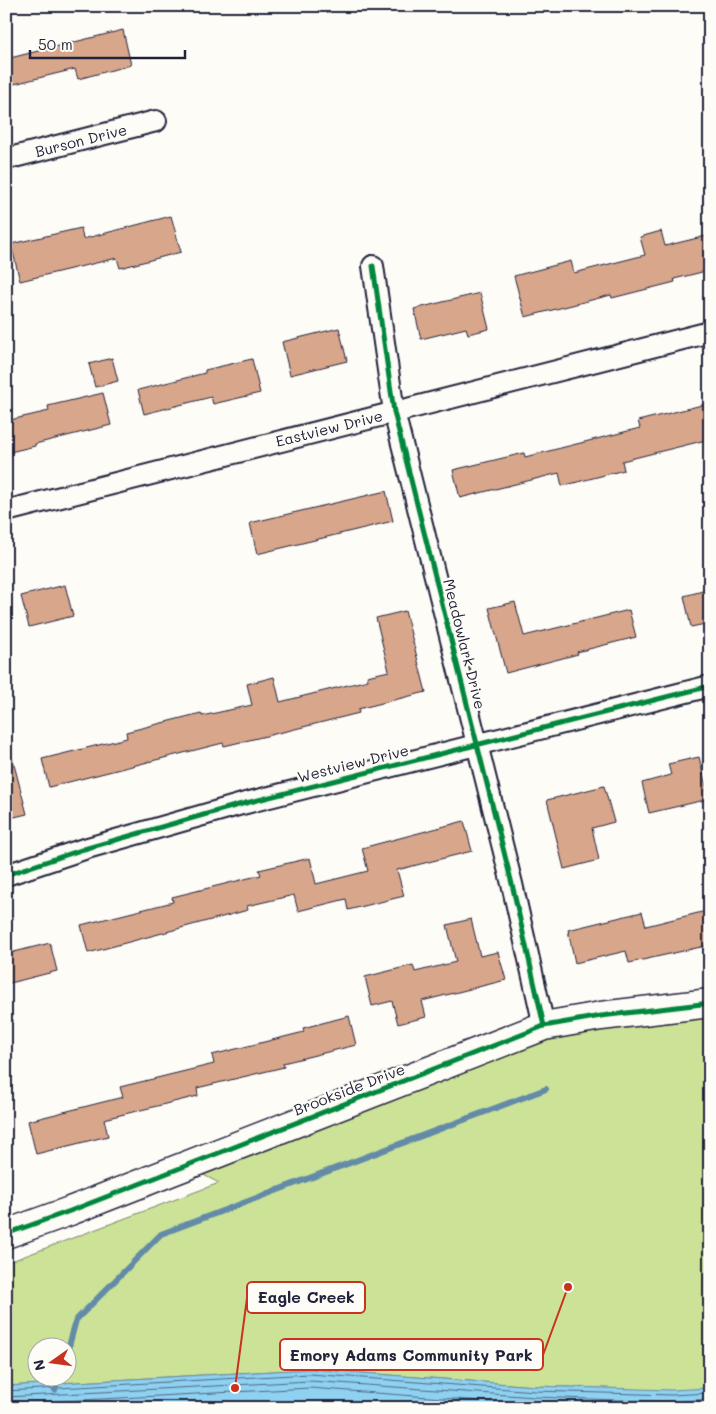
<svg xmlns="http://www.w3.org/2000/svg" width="716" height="1414" viewBox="0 0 716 1414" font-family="Mali,sans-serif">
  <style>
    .green { fill: #cce297; stroke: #778269; fill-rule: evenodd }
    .water { fill: #8fd1f0; stroke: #638ba8 }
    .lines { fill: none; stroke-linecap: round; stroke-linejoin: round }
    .shore { stroke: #4e6883; stroke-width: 1 }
    .stream { stroke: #638ba8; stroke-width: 6 }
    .building { fill: #d8a68b; stroke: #22223b }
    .street-casing { stroke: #22223b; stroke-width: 24 }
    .secondary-casing { stroke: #22223b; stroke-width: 31 }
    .street { stroke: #fdfcf7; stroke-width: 20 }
    .secondary { stroke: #fdfcf7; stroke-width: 28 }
    .cycleway-casing { stroke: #fdfcf7; stroke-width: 8 }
    .cycleway { stroke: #00873e; stroke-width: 5 }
    .labels { text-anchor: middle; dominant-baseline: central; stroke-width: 5; stroke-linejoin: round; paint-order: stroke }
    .street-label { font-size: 15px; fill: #22223b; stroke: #fdfcf7 }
    .leader { fill: none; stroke: #c8321e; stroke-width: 2 }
    .callout-dot { fill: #c8321e; stroke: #fdfcf7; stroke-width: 2 }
    .callout { fill: #fdfcf7; stroke: #c8321e; stroke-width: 2 }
    .callout-label { font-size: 16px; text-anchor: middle; font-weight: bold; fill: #22223b }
  </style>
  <rect width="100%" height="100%" fill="#fdfcf7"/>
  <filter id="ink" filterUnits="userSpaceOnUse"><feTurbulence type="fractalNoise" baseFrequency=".02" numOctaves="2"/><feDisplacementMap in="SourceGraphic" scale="10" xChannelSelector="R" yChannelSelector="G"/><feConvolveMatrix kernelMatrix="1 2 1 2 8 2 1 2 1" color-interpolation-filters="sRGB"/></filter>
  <g filter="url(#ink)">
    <path class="green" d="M 710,1003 L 710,1408 L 628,1389 L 535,1386 L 310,1369 L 6,1386 L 6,1263 L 219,1183 L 186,1166 L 544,1026 ZM 38,1346 L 68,1346 L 68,1376 L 38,1376 Z"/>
    <path class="water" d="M 310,1369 L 535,1386 L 671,1390 L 710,1388 L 710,1408 L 6,1408 L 6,1386 Z"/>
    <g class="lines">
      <path class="shore" d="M 6,1391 L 310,1374 L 535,1391 L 671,1395 L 710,1393
        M 6,1397 L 310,1381 L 535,1397 L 671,1402 L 710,1399
        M 6,1404 L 310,1388 L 534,1405 L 631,1408"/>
      <path class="stream" d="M 68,1350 L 76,1320 L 161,1234 L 546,1089
        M 55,1390 L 59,1376"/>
    </g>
    <path class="building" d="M 123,30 L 131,65 L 78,79 L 75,69 L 6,86 L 6,59 Z
      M 171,216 L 181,252 L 120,268 L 117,258 L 20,281 L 11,244 L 81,228 L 83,239 Z
      M 661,231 L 665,246 L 710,235 L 710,270 L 674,279 L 675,282 L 612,298 L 611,295 L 525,317 L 514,276 L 571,261 L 574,273 L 645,255 L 640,237 Z
      M 480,293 L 489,329 L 468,334 L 466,328 L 421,339 L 414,309 Z
      M 339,328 L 347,361 L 290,375 L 282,342 Z
      M 112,358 L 118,381 L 95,387 L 89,364 Z
      M 252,359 L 260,393 L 213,404 L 211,397 L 144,414 L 138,390 L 205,373 L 205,370 Z
      M 103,393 L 111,425 L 35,444 L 35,446 L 6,453 L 6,421 L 49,411 L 48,406 Z
      M 710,403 L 710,439 L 622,461 L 624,470 L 562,486 L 559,473 L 460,498 L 453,470 L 524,453 L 525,457 L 640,428 L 638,421 Z
      M 386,491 L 393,521 L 257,554 L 250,523 Z
      M 65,585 L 73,616 L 29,627 L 21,596 Z
      M 710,589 L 710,623 L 691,627 L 684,596 Z
      M 515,602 L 524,636 L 629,610 L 636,637 L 577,652 L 578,654 L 506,673 L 489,608 Z
      M 405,611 L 426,692 L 358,709 L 359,713 L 287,731 L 224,746 L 223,743 L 49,787 L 42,759 L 127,738 L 126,732 L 201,713 L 202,716 L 252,705 L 247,684 L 274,677 L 280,702 L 368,680 L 367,676 L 389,671 L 376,618 Z
      M 12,757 L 27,814 L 6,819 L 6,758 Z
      M 699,757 L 709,799 L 649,813 L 642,783 L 671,775 L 668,764 Z
      M 604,786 L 614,822 L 592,828 L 599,860 L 564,869 L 547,800 Z
      M 464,821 L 472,851 L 397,870 L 404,896 L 348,910 L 346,899 L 298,911 L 294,895 L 247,906 L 248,910 L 88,953 L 81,925 L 173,902 L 172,897 L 261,875 L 259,870 L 310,858 L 316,884 L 368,871 L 362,848 Z
      M 710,910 L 710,945 L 629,963 L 626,951 L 575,963 L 568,930 L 642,912 L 646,926 Z
      M 471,919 L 480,956 L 498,952 L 506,980 L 422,1001 L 426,1017 L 398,1024 L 392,1001 L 372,1006 L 365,977 L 413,965 L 415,972 L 456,962 L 447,925 Z
      M 50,943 L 57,971 L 6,984 L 6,954 Z
      M 349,1016 L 356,1045 L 283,1063 L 284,1067 L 197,1088 L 198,1096 L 104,1119 L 108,1136 L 36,1154 L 28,1121 L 123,1097 L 120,1087 L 214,1064 L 212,1055 L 304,1032 L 303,1028 Z"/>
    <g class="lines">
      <g class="street-casing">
        <path id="street" d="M 6,159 L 156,121
          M 373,266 L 394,412 L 512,884 L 544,1026
          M 6,511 C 240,450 475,392 710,332
          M 6,875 L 84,849 L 242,804 L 710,686"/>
      </g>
      <g class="secondary-casing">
        <path id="secondary" d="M 6,1234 L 70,1211 L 544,1026 L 601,1016 L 710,1003"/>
      </g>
      <use href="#street" class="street"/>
      <use href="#secondary" class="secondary"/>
      <g class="cycleway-casing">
        <path id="cycleway" d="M 373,266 L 394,412 L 512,884 L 544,1026
          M 6,875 L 84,849 L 242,804 L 710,686
          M 6,1234 L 70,1211 L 544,1026 L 601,1016 L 710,1003"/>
      </g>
      <use href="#cycleway" class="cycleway"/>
    </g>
  </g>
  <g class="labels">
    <g class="street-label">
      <text transform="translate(81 140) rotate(-14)">Burson Drive</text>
      <text transform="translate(329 428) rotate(-14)">Eastview Drive</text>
      <text transform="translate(465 644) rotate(76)">Meadowlark Drive</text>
      <text transform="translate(353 763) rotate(-14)">Westview Drive</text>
      <text transform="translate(349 1089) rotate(-21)">Brookside Drive</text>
    </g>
  </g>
  <path class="leader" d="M235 1388L247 1298M568 1287L543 1355"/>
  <g class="callout-dot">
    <circle cx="235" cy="1388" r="5"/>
    <circle cx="568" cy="1287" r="5"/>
  </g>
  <g class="callout">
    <rect x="247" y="1282" width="118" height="31" rx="5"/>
    <rect x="280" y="1339" width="263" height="31" rx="5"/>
  </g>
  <g class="callout-label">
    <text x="306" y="1303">Eagle Creek</text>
    <text x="411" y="1361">Emory Adams Community Park</text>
  </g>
  <rect width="716" height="1414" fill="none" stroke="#fdfcf7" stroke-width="25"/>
  <rect x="12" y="12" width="691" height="1389" fill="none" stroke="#22223b" stroke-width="2" filter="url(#ink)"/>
  <g transform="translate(52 1362) rotate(256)"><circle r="24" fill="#fdfcf7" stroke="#a5a5ac"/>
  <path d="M0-4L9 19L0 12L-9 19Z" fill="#c8321e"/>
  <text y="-8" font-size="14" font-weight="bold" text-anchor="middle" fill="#22223b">N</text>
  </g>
  <path d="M30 50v8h155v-8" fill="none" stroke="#22223b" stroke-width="2.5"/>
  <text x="38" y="50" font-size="15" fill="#22223b" stroke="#fdfcf7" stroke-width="4" paint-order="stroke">50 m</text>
</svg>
